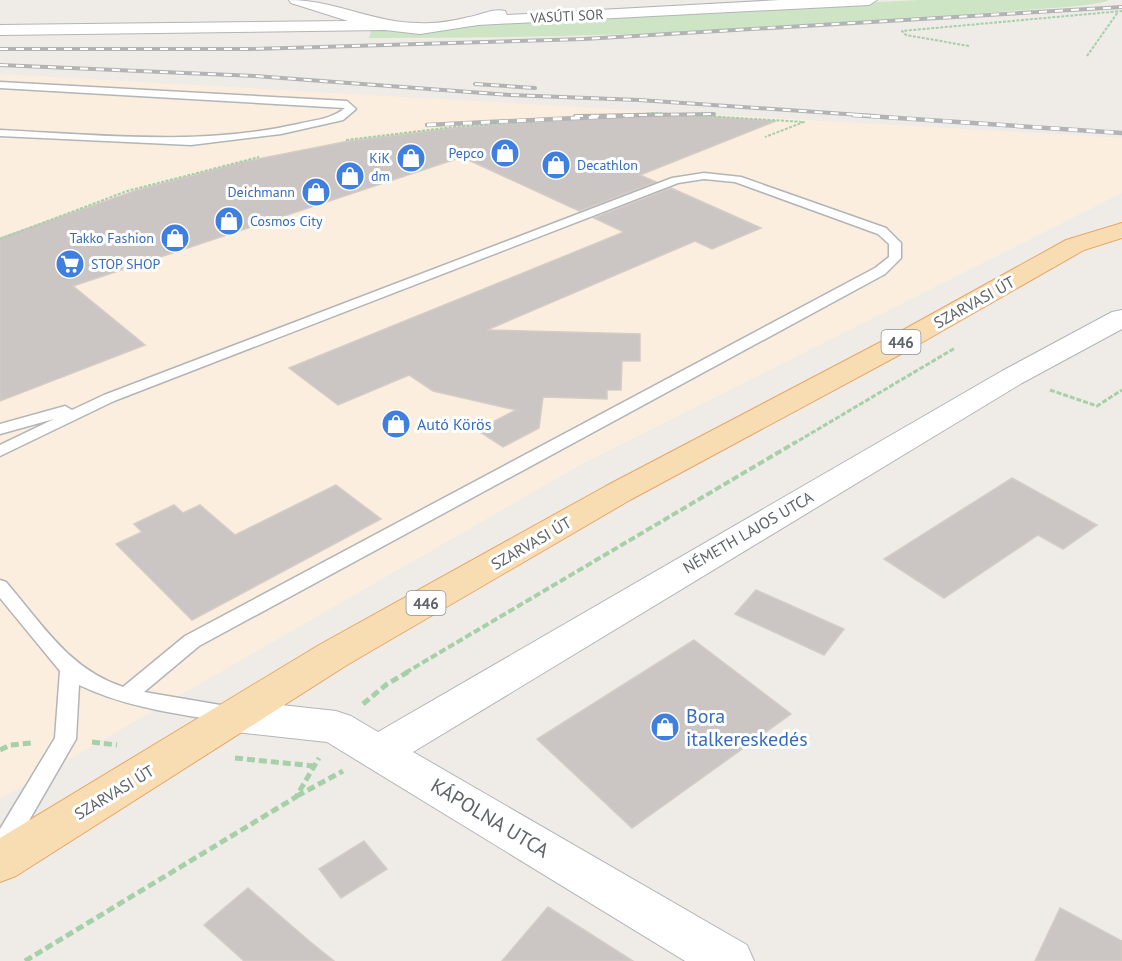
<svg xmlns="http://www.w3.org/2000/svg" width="1122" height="961" viewBox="0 0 1122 961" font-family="'PT Sans',sans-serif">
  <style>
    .commercial { fill: #fceedf }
    .green { fill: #cde5c5 }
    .building { fill: #cbc6c3; stroke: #d4ccc5; stroke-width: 1.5 }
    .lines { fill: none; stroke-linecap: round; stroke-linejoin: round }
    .lane-casing { stroke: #b2b5b8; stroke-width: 3 }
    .street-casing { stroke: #b2b5b8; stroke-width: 2 }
    .primary-casing { stroke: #e7a668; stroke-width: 2 }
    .path-far3 { stroke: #a6d0a8; stroke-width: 2; stroke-dasharray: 3 1.5; stroke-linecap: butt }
    .path-far2 { stroke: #a6d0a8; stroke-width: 3; stroke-dasharray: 5 2; stroke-linecap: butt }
    .path-far1 { stroke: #a6d0a8; stroke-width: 4; stroke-dasharray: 7 3; stroke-linecap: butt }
    .path { stroke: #a6d0a8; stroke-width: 5; stroke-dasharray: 8 4; stroke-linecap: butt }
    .lane { fill: #fff; fill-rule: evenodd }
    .street { fill: #fff; fill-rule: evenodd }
    .primary { fill: #f9ddb2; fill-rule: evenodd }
    .rail-far1-casing { stroke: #b2b3b4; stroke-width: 4 }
    .rail-casing { stroke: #b2b3b4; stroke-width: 4.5 }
    .rail-far1 { stroke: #fff; stroke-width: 2; stroke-dasharray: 8; stroke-linecap: butt }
    .rail { stroke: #fff; stroke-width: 3; stroke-dasharray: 9; stroke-linecap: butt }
    .labels { text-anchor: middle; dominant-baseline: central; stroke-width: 6; stroke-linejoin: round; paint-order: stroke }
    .far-street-label { font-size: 14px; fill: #5e6366; stroke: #fff }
    .far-shop-label { font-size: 14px; fill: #366cbe; stroke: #fff; text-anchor: end }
    .shield { fill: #fff; stroke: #8e9294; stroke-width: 1.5 }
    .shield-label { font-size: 15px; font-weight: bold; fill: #5e6366 }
    .street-label { font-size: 16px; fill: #5e6366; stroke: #fff }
    .shop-label { font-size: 16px; fill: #366cbe; stroke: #fff; text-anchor: start }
    .near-shop-label { font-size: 20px; fill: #366cbe; stroke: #fff; text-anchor: start }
    .near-street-label { font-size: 20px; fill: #5e6366; stroke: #fff }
  </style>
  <rect width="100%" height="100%" fill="#efebe7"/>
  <path class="commercial" d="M 0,74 L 1122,138 L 1122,193 L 580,465 L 0,799 Z"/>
  <path class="green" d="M 919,0 L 1109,0 C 1097,7 1017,10 997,12 C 788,31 579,38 369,38 L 372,28 Z"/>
  <path class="building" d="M 654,113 L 776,121 L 640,175 L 656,182 L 579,211 L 462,157 L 73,286 L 145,345 L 0,401 L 0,238 L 137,190 L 243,162 L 349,141 L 453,128 Z
    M 671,188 L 761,228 L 712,249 L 695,241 L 487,330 L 640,334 L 640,361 L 622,361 L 621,390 L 607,390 L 607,399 L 543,397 L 539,428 L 503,447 L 477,430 L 516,410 L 433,391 L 409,375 L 338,405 L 289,368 L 624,232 L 594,218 Z
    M 1012,478 L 1097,525 L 1063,549 L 1038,535 L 944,598 L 884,559 Z
    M 336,485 L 381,519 L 192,620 L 116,544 L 142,532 L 134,524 L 174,505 L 183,513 L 200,505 L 235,535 Z
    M 756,590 L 844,629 L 824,655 L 735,614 Z
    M 694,640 L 791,714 L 632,828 L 537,739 Z
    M 364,841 L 387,869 L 341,898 L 319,869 Z
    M 248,888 L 308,940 L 334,961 L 244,961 L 204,925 Z
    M 548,907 L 633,961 L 502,961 Z
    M 1060,908 L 1122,941 L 1122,961 L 1035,961 Z"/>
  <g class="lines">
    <g class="lane-casing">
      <path id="lane" d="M 0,82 L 347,101 L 356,109 L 343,120 L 281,134 L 191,145 L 0,136 L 0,130 C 100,135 200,146 298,124 C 315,120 332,119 345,108 L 0,88 Z
        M 704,173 L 741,177 L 886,228 L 901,243 L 901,258 L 885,274 L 199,646 L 144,692 L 232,707 L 239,709 L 242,715 L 239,721 L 232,723 C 179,714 127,708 79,685 L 76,739 L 8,857 L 0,860 L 0,829 L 55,738 L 60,671 L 0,598 L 0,580 L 6,582 C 42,624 69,669 123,687 L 185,636 L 875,268 L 889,257 L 889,244 L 878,234 L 735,182 L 704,179 L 678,183 L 114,401 L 0,456 L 0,445 L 54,419 L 0,434 L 0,424 L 65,406 L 72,410 L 104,395 L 672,178 Z"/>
    </g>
    <g class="street-casing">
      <path id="street" d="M 289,0 C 334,0 374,23 419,23 C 436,24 453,21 469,17 C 481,15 493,8 505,11 L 507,15 L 780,0 L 877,0 L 869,5 L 478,25 L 420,34 L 385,30 L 0,35 L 0,25 L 348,21 L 291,3 Z
        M 1122,310 L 1122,329 L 1022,383 L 413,752 L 747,945 L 754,961 L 685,961 L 327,742 L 236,732 L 221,727 L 215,716 L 221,705 L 236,700 L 336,711 L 351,716 L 378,732 L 1002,371 L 1112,312 Z"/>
    </g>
    <g class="primary-casing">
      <path id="primary" d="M 1122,223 L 1122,238 L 1084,250 L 914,347 L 630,500 L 347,665 L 16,876 L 0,882 L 0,838 L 319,645 L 606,486 L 894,335 L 1066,240 Z"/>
    </g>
    <path class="path-far3" d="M 969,46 L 906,35 L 902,31 L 1122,11
      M 1087,56 L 1118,12
      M 346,140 L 453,127 L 654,113 L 804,122 L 765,137
      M 0,239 L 127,191 L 259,157"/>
    <path class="path-far2" d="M 1050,390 L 1097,406 L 1122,390
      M 793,444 L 955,348"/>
    <path class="path-far1" d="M 405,673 L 796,442"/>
    <path class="path" d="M 363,704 L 387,684 L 408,672
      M 92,742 L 117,745
      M 0,750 L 10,745 L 31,743
      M 235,758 L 314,766
      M 297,796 L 343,771
      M 25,961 L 296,797 L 319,758"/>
    <use href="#lane" class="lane"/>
    <use href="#street" class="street"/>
    <use href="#primary" class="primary"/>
    <g class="rail-far1-casing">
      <path id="rail-far1" d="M 0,49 L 251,49 L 584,39 L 1122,7
        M 0,65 L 255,76 L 510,95 L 639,100 L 875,116
        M 475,84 L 535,88
        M 575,116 L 714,114"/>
    </g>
    <g class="rail-casing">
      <path id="rail" d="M 853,115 L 1122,133
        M 427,125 L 640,115"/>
    </g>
    <use href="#rail-far1" class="rail-far1"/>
    <use href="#rail" class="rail"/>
  </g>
  <defs>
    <g id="shop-disc" transform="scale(1.5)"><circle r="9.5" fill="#3f7fe0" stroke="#fff"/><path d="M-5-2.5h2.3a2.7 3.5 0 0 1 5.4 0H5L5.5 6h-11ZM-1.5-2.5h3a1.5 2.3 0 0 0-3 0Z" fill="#fff"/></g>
    <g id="supermarket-disc" transform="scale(1.5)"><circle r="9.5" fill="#3f7fe0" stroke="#fff"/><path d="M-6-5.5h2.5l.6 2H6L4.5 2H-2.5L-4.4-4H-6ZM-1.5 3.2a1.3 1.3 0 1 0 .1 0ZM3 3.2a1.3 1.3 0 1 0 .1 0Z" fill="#fff"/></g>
  </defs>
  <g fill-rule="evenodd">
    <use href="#shop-disc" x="505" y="153"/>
    <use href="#shop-disc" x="411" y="158"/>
    <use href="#shop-disc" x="556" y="165"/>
    <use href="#shop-disc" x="350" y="176"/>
    <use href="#shop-disc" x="316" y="192"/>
    <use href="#shop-disc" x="229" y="221"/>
    <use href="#shop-disc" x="175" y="238"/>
    <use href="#supermarket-disc" x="70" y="264"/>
    <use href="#shop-disc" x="396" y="424"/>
    <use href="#shop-disc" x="665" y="727"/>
  </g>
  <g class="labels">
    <g class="far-street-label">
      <text transform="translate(567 16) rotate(-3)">VASÚTI SOR</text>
    </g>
    <g class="far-shop-label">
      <text x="484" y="153">Pepco</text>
      <text x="390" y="158">KiK</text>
      <text x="577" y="165" text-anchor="start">Decathlon</text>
      <text x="371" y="176" text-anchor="start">dm</text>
      <text x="295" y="192">Deichmann</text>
      <text x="250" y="221" text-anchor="start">Cosmos City</text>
      <text x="154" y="238">Takko Fashion</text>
      <text x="91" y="264" text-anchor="start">STOP SHOP</text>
    </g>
    <g class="shield">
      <rect x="881.5" y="330" width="39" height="24" rx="4.5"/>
      <rect x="406.5" y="591" width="39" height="24" rx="4.5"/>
    </g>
    <g class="shield-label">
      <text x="901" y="342">446</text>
      <text x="426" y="603">446</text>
    </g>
    <g class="street-label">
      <text transform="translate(974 302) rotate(-29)">SZARVASI ÚT</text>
      <text transform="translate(748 532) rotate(-30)">NÉMETH LAJOS UTCA</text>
      <text transform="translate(531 543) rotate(-30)">SZARVASI ÚT</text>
      <text transform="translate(114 792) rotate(-31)">SZARVASI ÚT</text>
    </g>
    <g class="shop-label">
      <text x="417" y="424">Autó Körös</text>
    </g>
    <g class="near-shop-label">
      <text x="686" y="716">Bora<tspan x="686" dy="23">italkereskedés</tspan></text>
    </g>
    <g class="near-street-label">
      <text transform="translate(490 818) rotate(31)">KÁPOLNA UTCA</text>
    </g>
  </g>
</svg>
